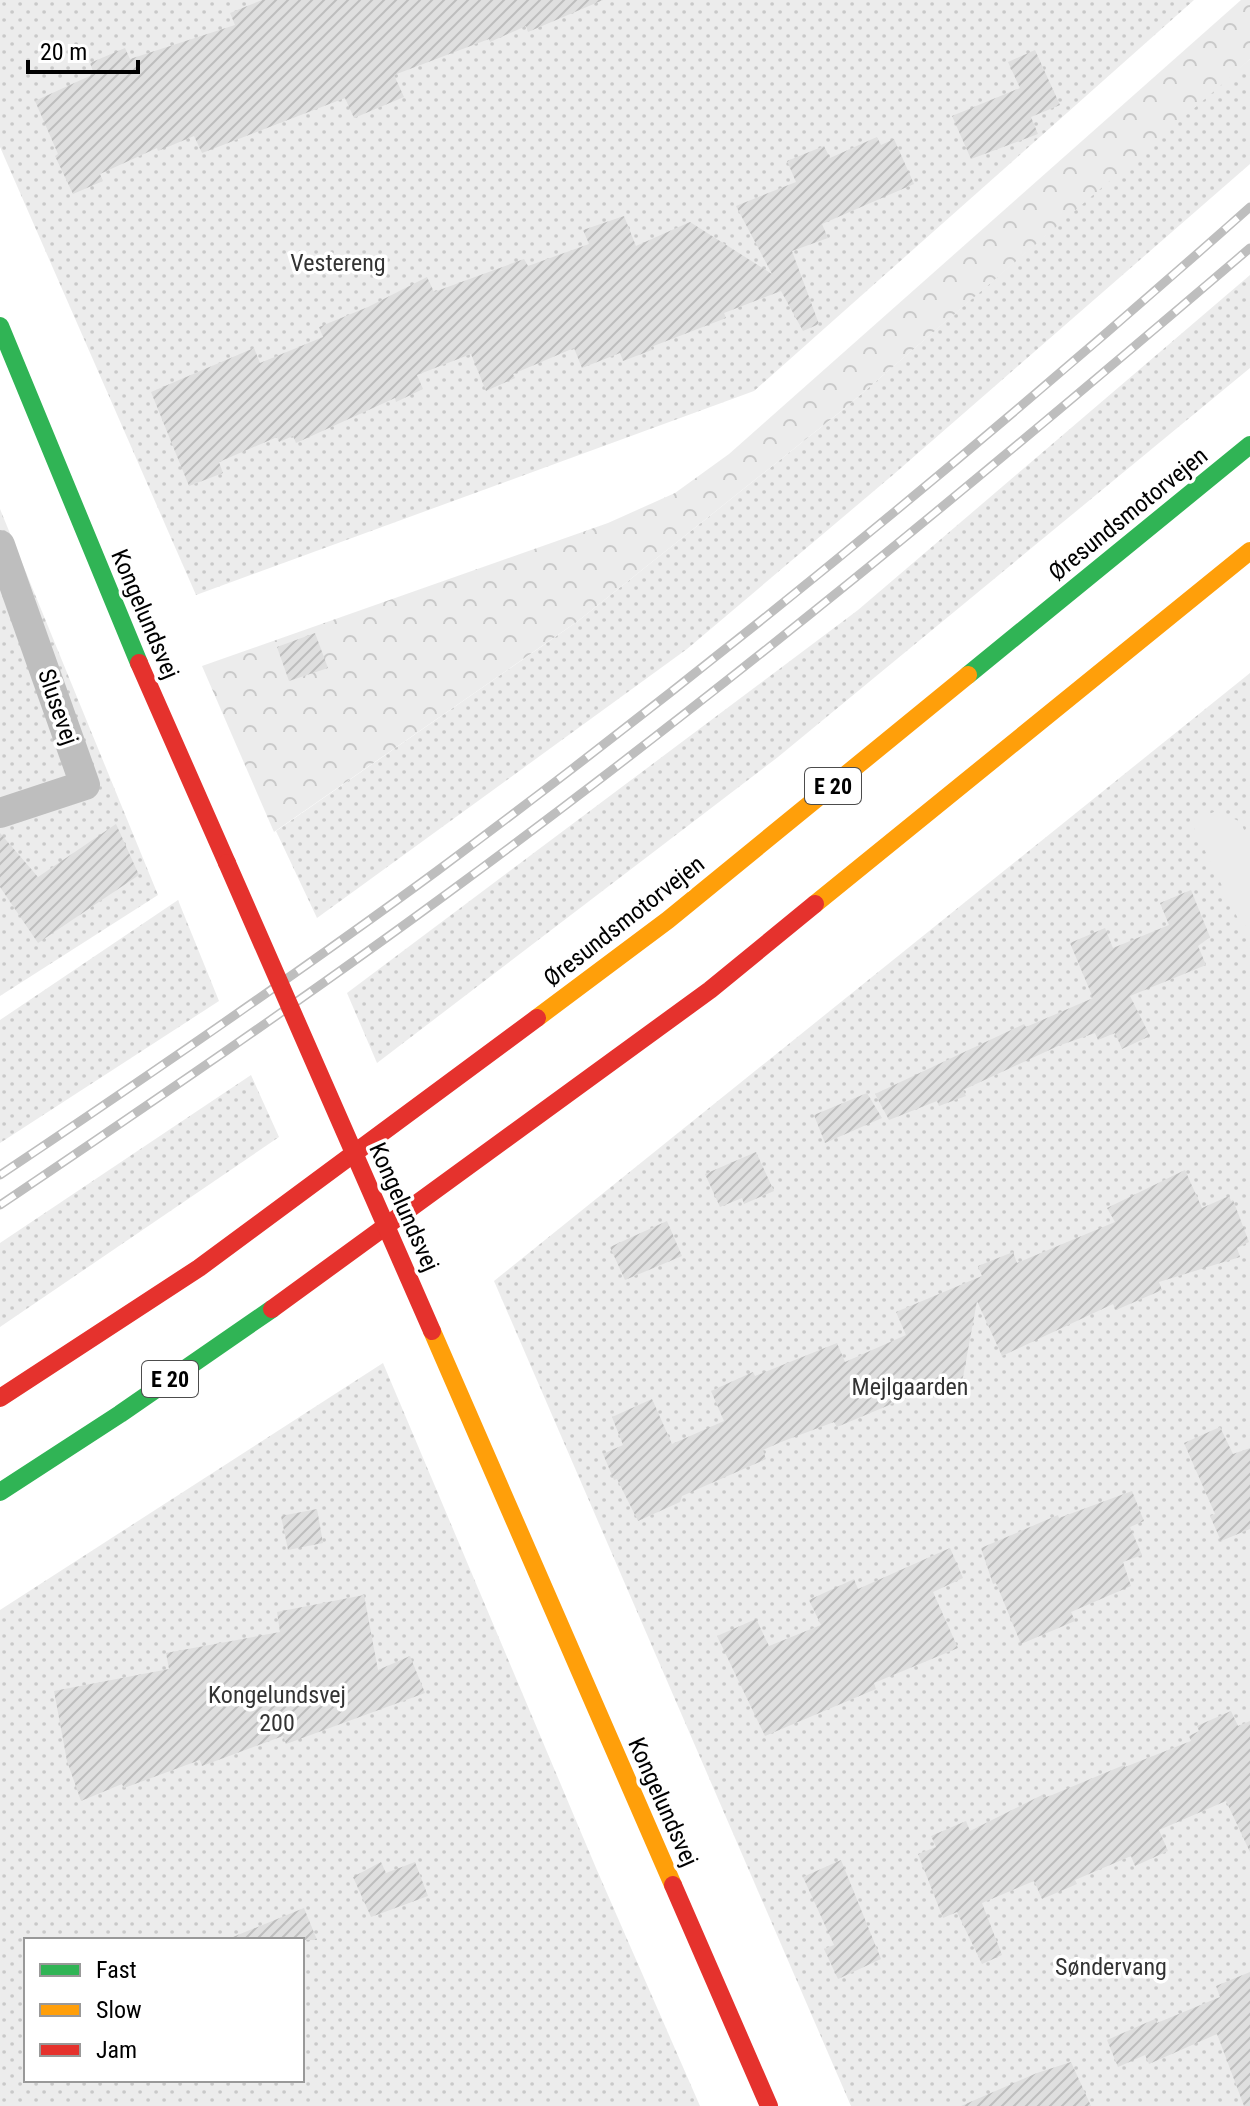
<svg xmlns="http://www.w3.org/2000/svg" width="1250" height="2106" viewBox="0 0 1250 2106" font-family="'Roboto Condensed',sans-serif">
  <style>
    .grass { fill: url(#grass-dots); fill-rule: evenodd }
    .forest { fill: url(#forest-crowns) }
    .park { fill: #ececec }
    .building { fill: url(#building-hatch) }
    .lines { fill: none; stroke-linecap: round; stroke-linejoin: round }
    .street { stroke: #bebebe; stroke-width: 30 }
    .fast { stroke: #30b455; stroke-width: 18 }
    .slow { stroke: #ff9f0a; stroke-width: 18 }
    .jam { stroke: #e5322d; stroke-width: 18 }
    .rail-casing { stroke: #bebebe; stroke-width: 9 }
    .rail { stroke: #fff; stroke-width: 6; stroke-dasharray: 18; stroke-linecap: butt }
    .jam-bridge { stroke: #e5322d; stroke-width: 18 }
    .labels { text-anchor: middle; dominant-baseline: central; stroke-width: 7; stroke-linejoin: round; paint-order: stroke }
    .shield { fill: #fff; stroke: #4c4c4c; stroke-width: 2 }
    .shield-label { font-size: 22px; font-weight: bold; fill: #000 }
    .park-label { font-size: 24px; fill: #333; stroke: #fff }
    .street-label { font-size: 24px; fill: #000; stroke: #fff }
  </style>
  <defs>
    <pattern id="grass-dots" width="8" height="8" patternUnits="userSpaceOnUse" patternTransform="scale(2)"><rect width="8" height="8" fill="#ececec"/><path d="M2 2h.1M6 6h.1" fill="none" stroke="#c9c9c9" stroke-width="1.8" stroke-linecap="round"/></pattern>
    <pattern id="forest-crowns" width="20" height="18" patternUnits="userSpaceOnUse" patternTransform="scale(2)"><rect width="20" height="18" fill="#ececec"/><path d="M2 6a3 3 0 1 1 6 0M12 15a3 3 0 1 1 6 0" fill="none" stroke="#c9c9c9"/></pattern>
    <pattern id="building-hatch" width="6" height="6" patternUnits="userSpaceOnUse" patternTransform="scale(2)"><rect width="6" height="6" fill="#dfdfdf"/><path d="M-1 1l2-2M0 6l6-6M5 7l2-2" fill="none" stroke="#bebebe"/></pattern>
  </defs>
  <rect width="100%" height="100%" fill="#fff"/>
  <path class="grass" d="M 0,0 L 1194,0 L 754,391 L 196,595 L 0,147 Z
    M 1250,59 L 1250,164 L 894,474 L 687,649 L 317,918 L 276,831 L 578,621 L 845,408 Z
    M 1250,275 L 1250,368 L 778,757 L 377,1063 L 347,993 L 858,610 Z
    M 0,509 L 158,895 L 0,996 Z
    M 1250,673 L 1250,2106 L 851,2106 L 494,1281 Z
    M 178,900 L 219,1001 L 0,1143 L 0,1020 Z
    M 251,1075 L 279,1137 L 0,1327 L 0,1243 Z
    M 383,1363 L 596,1868 L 700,2106 L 0,2106 L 0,1610 ZM 26,1940 L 302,1940 L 302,2080 L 26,2080 Z"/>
  <path class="forest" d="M 1241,0 L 1250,0 L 1250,59 L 1233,75 L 845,408 L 578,621 L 274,832 L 202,666 L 608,523 L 675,493 L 729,454 Z"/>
  <path class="park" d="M 1216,811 L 1241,822 L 1250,846 L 1250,924 L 1242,927 L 1191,822 Z"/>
  <path class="building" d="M 262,0 L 603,0 L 528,32 L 526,26 L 490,42 L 489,39 L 394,75 L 404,97 L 354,118 L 345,98 L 202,153 L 194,136 L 158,151 L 157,148 L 100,174 L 103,181 L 73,194 L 55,156 L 58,154 L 35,101 L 94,74 L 90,63 L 125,48 L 130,59 L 235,25 L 230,13 Z
    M 1035,50 L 1060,105 L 1031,117 L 1038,134 L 971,159 L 952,116 L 1020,88 L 1008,62 Z
    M 877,137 L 881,145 L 894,139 L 914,184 L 822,224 L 828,238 L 792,251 L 819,324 L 803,331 L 781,291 L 724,313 L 726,318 L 651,347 L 652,350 L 623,361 L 620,353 L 582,368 L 574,348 L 513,374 L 515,378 L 486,391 L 471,354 L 417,375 L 423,389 L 396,402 L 395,398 L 296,443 L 293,436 L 279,442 L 277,437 L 219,462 L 223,473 L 189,486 L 151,392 L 254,348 L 260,363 L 323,337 L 319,327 L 368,307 L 427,277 L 434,292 L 524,259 L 528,266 L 589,244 L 583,230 L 624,216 L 636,246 L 690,222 L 772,274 L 736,206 L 796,182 L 787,161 L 824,146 L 830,158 Z
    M 315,633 L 328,668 L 289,681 L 277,647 Z
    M 116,824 L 139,875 L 38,943 L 0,887 L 0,833 L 38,877 Z
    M 1191,890 L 1210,937 L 1198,946 L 1206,965 L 1130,996 L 1150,1036 L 1122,1049 L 1115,1033 L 1098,1040 L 1095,1033 L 1058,1046 L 963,1090 L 966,1096 L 939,1106 L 937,1101 L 889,1120 L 875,1094 L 1024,1024 L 1026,1027 L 1093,998 L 1070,943 L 1105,928 L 1113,948 L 1169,925 L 1160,903 Z
    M 867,1093 L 882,1118 L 825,1143 L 814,1115 Z
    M 756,1152 L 774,1191 L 744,1204 L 742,1198 L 720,1207 L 705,1174 Z
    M 1185,1170 L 1202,1208 L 1229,1196 L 1231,1201 L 1233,1200 L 1249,1242 L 1237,1248 L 1240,1257 L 1159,1282 L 1162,1290 L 1116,1310 L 1113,1304 L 1002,1356 L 977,1301 L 961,1388 L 943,1397 L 925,1390 L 837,1427 L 834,1422 L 781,1442 L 763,1450 L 766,1459 L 682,1496 L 680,1502 L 638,1521 L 617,1479 L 614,1480 L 603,1454 L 623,1445 L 612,1417 L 652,1399 L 672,1444 L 724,1421 L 711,1391 L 753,1372 L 755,1376 L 837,1343 L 845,1362 L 906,1335 L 896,1312 L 982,1276 L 978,1266 L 1013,1252 L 1017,1263 L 1115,1222 L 1107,1208 Z
    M 667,1221 L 682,1256 L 625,1280 L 610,1247 Z
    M 1220,1427 L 1233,1454 L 1250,1448 L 1250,1529 L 1221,1541 L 1210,1516 L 1215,1514 L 1184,1443 Z
    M 1132,1491 L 1144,1521 L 1130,1527 L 1142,1555 L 1123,1562 L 1131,1586 L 1071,1612 L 1075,1621 L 1021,1644 L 996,1583 L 993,1584 L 981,1548 L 1058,1515 L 1059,1518 Z
    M 317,1509 L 323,1543 L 288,1550 L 281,1516 Z
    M 950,1548 L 963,1578 L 933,1592 L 958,1648 L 874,1683 L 876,1689 L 765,1736 L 717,1636 L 756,1619 L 769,1646 L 821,1625 L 809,1600 L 854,1579 L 858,1589 Z
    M 364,1595 L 378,1670 L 410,1656 L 425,1693 L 286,1744 L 283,1736 L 202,1766 L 200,1760 L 124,1788 L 122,1784 L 81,1801 L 67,1761 L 54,1691 L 169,1669 L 166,1653 L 280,1632 L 277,1612 Z
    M 1231,1711 L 1238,1726 L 1250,1721 L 1250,1852 L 1226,1801 L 1159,1830 L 1168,1851 L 1135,1866 L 1131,1856 L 1075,1880 L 1077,1884 L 1042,1899 L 1034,1881 L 982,1903 L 1002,1955 L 982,1964 L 957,1912 L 943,1918 L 918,1854 L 936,1847 L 931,1836 L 966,1821 L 970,1831 L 1042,1795 L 1043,1798 L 1052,1795 L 1124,1765 L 1125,1767 L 1191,1741 L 1189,1736 L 1199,1731 L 1197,1726 Z
    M 841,1860 L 881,1959 L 838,1979 L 824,1949 L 834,1945 L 803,1877 Z
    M 381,1862 L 386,1873 L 415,1862 L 428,1896 L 371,1917 L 353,1877 Z
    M 304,1908 L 317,1940 L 228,1940 L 228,1939 Z
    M 1250,1972 L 1250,2106 L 1244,2106 L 1217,2034 L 1149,2064 L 1145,2055 L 1118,2067 L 1107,2040 L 1155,2019 L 1157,2023 L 1220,1997 L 1216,1986 Z
    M 1071,2062 L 1091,2106 L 961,2106 L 1037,2073 Z"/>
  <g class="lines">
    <path class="street" d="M 0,545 L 85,785 L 0,813"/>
    <path class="fast" d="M 0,326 L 139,663
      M 968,675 L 1250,445
      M 0,1492 L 120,1414 L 272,1309"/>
    <path class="slow" d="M 815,904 L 1250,551
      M 537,1018 L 668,920 L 968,675
      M 432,1331 L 673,1885"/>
    <path class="jam" d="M 139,663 L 227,863
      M 272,1309 L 710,990 L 815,904
      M 0,1398 L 199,1268 L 537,1018
      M 673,1885 L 769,2106"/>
    <g class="rail-casing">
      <path id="rail" d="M 0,1175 C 148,1076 294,976 437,871 C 718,662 989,439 1250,207
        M 0,1205 C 151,1103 301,1001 448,893 C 725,690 989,471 1250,248"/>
    </g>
    <use href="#rail" class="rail"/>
    <path class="jam-bridge" d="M 227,863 L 432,1331"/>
  </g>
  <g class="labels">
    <g class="shield">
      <rect x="805" y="768" width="56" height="36" rx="6"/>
      <rect x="142" y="1361" width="56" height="36" rx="6"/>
    </g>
    <g class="shield-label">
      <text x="833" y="786">E 20</text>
      <text x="170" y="1379">E 20</text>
    </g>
    <g class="park-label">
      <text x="338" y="263">Vestereng</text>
      <text x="910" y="1387">Mejlgaarden</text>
      <text x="277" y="1695">Kongelundsvej<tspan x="277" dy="28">200</tspan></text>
      <text x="1111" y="1967">Søndervang</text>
    </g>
    <g class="street-label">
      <text transform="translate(1128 514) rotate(-39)">Øresundsmotorvejen</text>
      <text transform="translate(145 614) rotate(67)">Kongelundsvej</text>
      <text transform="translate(58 707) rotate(71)">Slusevej</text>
      <text transform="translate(624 921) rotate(-38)">Øresundsmotorvejen</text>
      <text transform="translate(404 1207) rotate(66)">Kongelundsvej</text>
      <text transform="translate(663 1802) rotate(66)">Kongelundsvej</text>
    </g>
  </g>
  <rect x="24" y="1938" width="280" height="144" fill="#ffffff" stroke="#999999" stroke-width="2"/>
  <rect x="40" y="1964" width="40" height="12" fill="#30b455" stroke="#999999" stroke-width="2"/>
  <text x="96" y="1978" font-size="24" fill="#000000">Fast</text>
  <rect x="40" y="2004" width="40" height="12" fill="#ff9f0a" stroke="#999999" stroke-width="2"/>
  <text x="96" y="2018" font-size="24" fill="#000000">Slow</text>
  <rect x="40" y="2044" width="40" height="12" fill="#e5322d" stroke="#999999" stroke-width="2"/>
  <text x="96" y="2058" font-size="24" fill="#000000">Jam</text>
  <path d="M28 60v12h110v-12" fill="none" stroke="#000000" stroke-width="4"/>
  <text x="40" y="60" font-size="24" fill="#000000" stroke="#ffffff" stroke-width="6" paint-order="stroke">20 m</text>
</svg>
